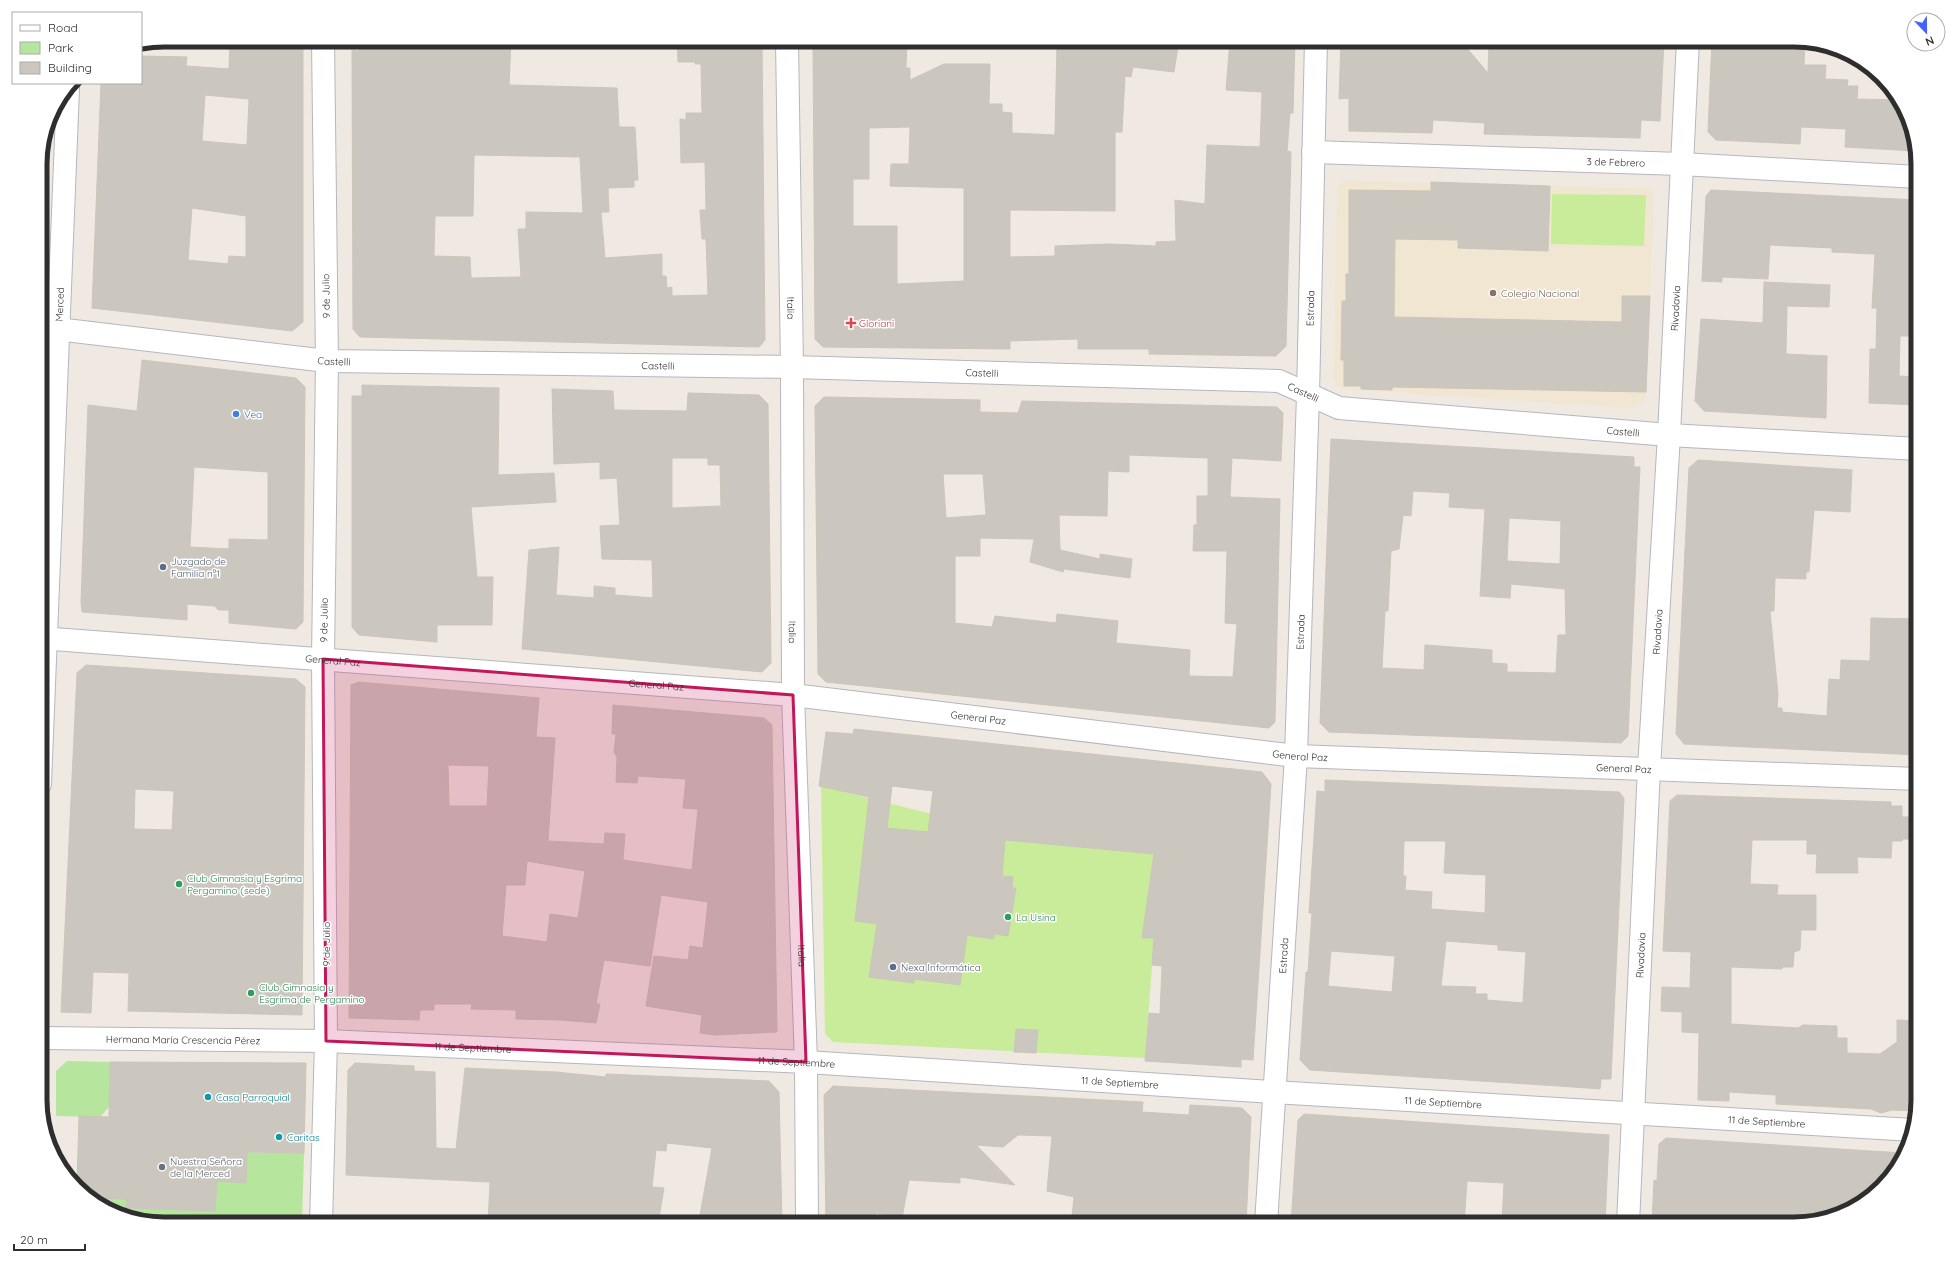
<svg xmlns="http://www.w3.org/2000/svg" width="1958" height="1264" viewBox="0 0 1958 1264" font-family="Quicksand,sans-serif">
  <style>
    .education { fill: #f0e6d1 }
    .green { fill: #b6e59e }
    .pitch { fill: #c9ec9a }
    .building { fill: #cbc7bf; stroke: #cbc5ba; fill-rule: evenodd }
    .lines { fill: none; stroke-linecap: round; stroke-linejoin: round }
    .street-casing { stroke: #b4b7c1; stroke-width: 24 }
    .secondary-casing { stroke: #b4b7c1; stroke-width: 24 }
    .street { stroke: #fff; stroke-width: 22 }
    .secondary { stroke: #fff; stroke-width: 22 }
    .marked { fill: #c2185b; fill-opacity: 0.2; stroke: #c2185b; stroke-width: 3; stroke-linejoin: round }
    .education-dot { fill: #8d6e63; stroke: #fff; stroke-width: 1.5 }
    .health-dot { fill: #e0444e; stroke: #fff; stroke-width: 1.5 }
    .shop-dot { fill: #3f7fe0; stroke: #fff; stroke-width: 1.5 }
    .service-dot { fill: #5c6f8a; stroke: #fff; stroke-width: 1.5 }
    .leisure-dot { fill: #2e9e5b; stroke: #fff; stroke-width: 1.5 }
    .culture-dot { fill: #0f9aa8; stroke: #fff; stroke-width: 1.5 }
    .worship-dot { fill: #6b7280; stroke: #fff; stroke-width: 1.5 }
    .labels { text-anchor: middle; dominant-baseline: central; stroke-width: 3; stroke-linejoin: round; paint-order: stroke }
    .street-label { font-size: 10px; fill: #2e2e2e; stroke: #fff }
    .education-label { font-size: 10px; fill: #785e54; stroke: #fff; text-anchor: start }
    .health-label { font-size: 10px; fill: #be3a42; stroke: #fff; text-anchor: start }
    .shop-label { font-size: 10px; fill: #366cbe; stroke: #fff; text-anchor: start }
    .service-label { font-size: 10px; fill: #4e5e75; stroke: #fff; text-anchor: start }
    .leisure-label { font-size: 10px; fill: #27864d; stroke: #fff; text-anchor: start }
    .culture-label { font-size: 10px; fill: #0d838f; stroke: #fff; text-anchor: start }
    .worship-label { font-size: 10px; fill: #5b616d; stroke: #fff; text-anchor: start }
    .rim { fill: none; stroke: #2e2e2e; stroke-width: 5 }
  </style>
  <rect width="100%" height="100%" fill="#efe9e1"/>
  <path class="education" d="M 1346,181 L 1648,188 L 1654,194 L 1646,392 L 1644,401 L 1641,405 L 1632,408 L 1344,389 L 1337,386 L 1334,378 L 1337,190 L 1339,184 Z"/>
  <path class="green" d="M 67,1061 L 110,1062 L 110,1106 L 100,1117 L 56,1116 L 56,1071 Z
    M 246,1152 L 304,1153 L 302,1224 L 164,1224 L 132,1220 L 95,1203 L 91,1198 L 98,1199 L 98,1194 L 127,1194 L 127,1208 L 215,1211 L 217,1181 L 246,1182 Z"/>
  <path class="pitch" d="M 1552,194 L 1646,195 L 1644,246 L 1551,244 Z
    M 821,786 L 971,824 L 1176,856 L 1155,927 L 1145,1058 L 833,1042 L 825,1034 Z"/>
  <path class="building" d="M 230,40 L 303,42 L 303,322 L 292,331 L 92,308 L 101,83 L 141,83 L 141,56 L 187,57 L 186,66 L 229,69 ZM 205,95 L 249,99 L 247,145 L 202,141 ZM 192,208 L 246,216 L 246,257 L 229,256 L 228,264 L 188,260 Z
    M 359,40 L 511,40 L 509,85 L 617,88 L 619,127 L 635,127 L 638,180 L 634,180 L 634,187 L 608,188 L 609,212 L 601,212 L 605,258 L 662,254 L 662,276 L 666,276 L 667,288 L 672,287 L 672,296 L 708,295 L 706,239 L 702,239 L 700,210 L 706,210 L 705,162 L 681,163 L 680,119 L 686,120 L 686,113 L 702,113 L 701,64 L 695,64 L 695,62 L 678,62 L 677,40 L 762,40 L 765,340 L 759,347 L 360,337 L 353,329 L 352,50 L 359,51 ZM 474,155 L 580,157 L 583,213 L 526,212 L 526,229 L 518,229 L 521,277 L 471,278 L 470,257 L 434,256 L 435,216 L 473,216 Z
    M 813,40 L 907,40 L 906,68 L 910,68 L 910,80 L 944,64 L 990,64 L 989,104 L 1002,104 L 1002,112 L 1012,113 L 1012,133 L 1055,135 L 1057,43 L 1097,45 L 1097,40 L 1165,40 L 1164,45 L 1178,46 L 1174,72 L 1133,67 L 1131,77 L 1125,76 L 1122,132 L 1115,132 L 1115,211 L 1010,210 L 1010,257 L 1055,256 L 1055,246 L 1110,244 L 1156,246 L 1156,242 L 1176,241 L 1175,200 L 1205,204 L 1207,145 L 1260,147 L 1262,92 L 1226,90 L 1230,40 L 1295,40 L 1293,113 L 1290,113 L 1287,151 L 1291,152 L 1286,346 L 1276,356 L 1149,354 L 1149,349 L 1078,349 L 1078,339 L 1010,341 L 1010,349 L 823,347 L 815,339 ZM 910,127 L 909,164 L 891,164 L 890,186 L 964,188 L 964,281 L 897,284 L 897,226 L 853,226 L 853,179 L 869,179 L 869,128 Z
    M 1341,40 L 1460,40 L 1488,73 L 1489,40 L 1664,40 L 1660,121 L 1641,120 L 1640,138 L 1484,134 L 1485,123 L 1433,120 L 1432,133 L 1349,131 L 1349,98 L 1339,99 Z
    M 1712,40 L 1805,41 L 1804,65 L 1826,65 L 1825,79 L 1848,80 L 1847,86 L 1858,86 L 1857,99 L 1900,100 L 1915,151 L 1845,147 L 1846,129 L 1801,127 L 1800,144 L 1716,140 L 1708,132 Z
    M 1431,182 L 1550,186 L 1548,251 L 1458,248 L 1458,240 L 1395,239 L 1394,317 L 1622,322 L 1622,296 L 1650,296 L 1646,392 L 1392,387 L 1392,390 L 1361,389 L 1361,386 L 1344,386 L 1344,360 L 1341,360 L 1342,301 L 1346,301 L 1346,274 L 1349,274 L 1349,190 L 1431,191 Z
    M 1711,190 L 1918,200 L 1918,336 L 1900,336 L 1899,376 L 1918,377 L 1918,405 L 1869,403 L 1870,349 L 1876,349 L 1877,308 L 1872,308 L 1875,254 L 1832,252 L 1832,248 L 1770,245 L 1768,279 L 1722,277 L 1722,282 L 1702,281 L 1706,196 Z
    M 1764,282 L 1830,285 L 1829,307 L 1787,306 L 1786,351 L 1786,354 L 1827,356 L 1826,418 L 1704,411 L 1695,401 L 1701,319 L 1763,323 Z
    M 142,360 L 296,378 L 305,387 L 303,622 L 296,629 L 229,623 L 229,610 L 218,610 L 215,606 L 187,604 L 187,620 L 82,612 L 81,602 L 88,405 L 137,411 ZM 194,467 L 268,472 L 268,540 L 229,539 L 229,549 L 190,547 Z
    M 362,385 L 499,388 L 498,475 L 554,473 L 556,502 L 471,507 L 477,577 L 493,577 L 492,625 L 437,625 L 437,642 L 359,635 L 352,627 L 352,396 L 362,396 Z
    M 552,389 L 613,391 L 614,410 L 687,411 L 688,393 L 759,395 L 768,404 L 771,663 L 762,672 L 522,649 L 529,550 L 559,547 L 556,595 L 594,598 L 594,586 L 615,588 L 615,595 L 653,598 L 652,560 L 602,559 L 600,526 L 620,525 L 617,478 L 600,479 L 600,462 L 554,464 ZM 672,458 L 708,458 L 708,465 L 720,465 L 721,506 L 672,508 Z
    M 824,397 L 980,400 L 980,412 L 1018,413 L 1022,401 L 1277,407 L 1283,413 L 1281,461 L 1232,458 L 1230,497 L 1280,499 L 1275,722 L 1269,728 L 826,682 L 818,674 L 815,406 ZM 1129,455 L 1208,458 L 1208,496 L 1197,496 L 1197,525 L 1194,525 L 1193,551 L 1227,551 L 1225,623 L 1237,624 L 1233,677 L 1189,676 L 1190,650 L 1116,643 L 1118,621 L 1057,614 L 1056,623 L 995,616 L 992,627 L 955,623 L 955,556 L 980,556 L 980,538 L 1034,539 L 1030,562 L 1063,572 L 1064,569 L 1130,578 L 1132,559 L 1100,554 L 1100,559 L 1060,550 L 1059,515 L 1107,516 L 1108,471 L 1129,472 ZM 943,474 L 983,474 L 986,515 L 946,518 Z
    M 1331,439 L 1634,457 L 1634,467 L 1640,467 L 1628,736 L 1621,743 L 1329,732 L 1320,723 ZM 1413,491 L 1450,493 L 1449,507 L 1485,509 L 1480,596 L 1510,598 L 1511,584 L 1565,589 L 1566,635 L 1558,635 L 1556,673 L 1507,672 L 1507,664 L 1492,663 L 1492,650 L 1425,645 L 1424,670 L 1382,668 L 1385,611 L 1388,611 L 1391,551 L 1399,549 L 1403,515 L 1411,516 ZM 1509,518 L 1561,521 L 1560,564 L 1507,561 Z
    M 1698,460 L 1852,470 L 1850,512 L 1814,510 L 1809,572 L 1806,572 L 1806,579 L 1775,578 L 1774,611 L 1770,611 L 1778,695 L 1777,708 L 1782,708 L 1782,712 L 1827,716 L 1829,679 L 1840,680 L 1841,660 L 1870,661 L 1871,618 L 1918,619 L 1918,755 L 1684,744 L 1676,734 L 1689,468 Z
    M 86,665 L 296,679 L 305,687 L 302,1015 L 128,1011 L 129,973 L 93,972 L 91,1013 L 61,1012 L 77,673 ZM 135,789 L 174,791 L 172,830 L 134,829 Z
    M 359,682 L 539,698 L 536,737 L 555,738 L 548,841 L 604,844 L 605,833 L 625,834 L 623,860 L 692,870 L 698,809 L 683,808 L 686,779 L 638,776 L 637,783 L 616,782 L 617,757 L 614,752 L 616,734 L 612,734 L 613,705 L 764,718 L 772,725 L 777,1032 L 715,1035 L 700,1033 L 702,1015 L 646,1006 L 654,956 L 688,960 L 690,946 L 703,948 L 708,902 L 661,895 L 650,966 L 604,960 L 596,1004 L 600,1004 L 596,1023 L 561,1020 L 516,1019 L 516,1010 L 471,1009 L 472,1004 L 434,1004 L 434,1010 L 420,1010 L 419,1020 L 349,1018 L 351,685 ZM 448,765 L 489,766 L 487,806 L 449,806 ZM 527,861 L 585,871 L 578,918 L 550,914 L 547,942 L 502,936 L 506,885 L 525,885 Z
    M 854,729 L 1262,772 L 1271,784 L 1253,1060 L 1241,1059 L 1241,1067 L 1145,1061 L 1149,1013 L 1160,1014 L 1162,966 L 1152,965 L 1154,938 L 1142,938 L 1154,854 L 1005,840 L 1002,876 L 1013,877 L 1012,888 L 1016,888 L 1008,936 L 995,934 L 993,939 L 967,935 L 960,985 L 914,979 L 914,983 L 869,977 L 877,924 L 855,921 L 869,797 L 819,786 L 826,732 L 853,734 ZM 892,786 L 933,791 L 928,832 L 887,828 Z
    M 1325,780 L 1619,792 L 1624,798 L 1611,1079 L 1601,1079 L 1600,1089 L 1559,1086 L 1310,1070 L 1300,1060 L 1306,972 L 1308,972 L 1312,913 L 1309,913 L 1317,791 L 1325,792 ZM 1404,841 L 1446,841 L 1444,873 L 1486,875 L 1485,913 L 1431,909 L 1432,892 L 1405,890 L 1406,876 L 1403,876 ZM 1446,941 L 1498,945 L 1498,950 L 1526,952 L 1523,1003 L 1487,1000 L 1487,994 L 1475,994 L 1476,987 L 1441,986 ZM 1331,951 L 1395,956 L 1392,992 L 1328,986 Z
    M 1677,795 L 1891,802 L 1891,806 L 1902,806 L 1902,817 L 1918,817 L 1918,839 L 1902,839 L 1902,841 L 1892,841 L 1891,858 L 1857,857 L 1858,873 L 1816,873 L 1817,854 L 1807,854 L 1807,840 L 1752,840 L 1750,884 L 1778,885 L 1777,895 L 1816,895 L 1816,930 L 1801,930 L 1800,950 L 1794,952 L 1793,967 L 1782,967 L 1782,969 L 1731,967 L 1731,1024 L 1798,1028 L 1803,1025 L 1837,1026 L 1837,1038 L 1847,1038 L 1847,1053 L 1880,1054 L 1897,1042 L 1897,1020 L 1918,1021 L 1918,1100 L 1916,1111 L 1892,1110 L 1881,1113 L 1871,1109 L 1776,1104 L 1776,1095 L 1729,1092 L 1729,1101 L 1698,1100 L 1699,1033 L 1682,1032 L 1682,1012 L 1661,1011 L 1662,987 L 1690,988 L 1691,952 L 1663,951 L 1670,801 Z
    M 1016,1029 L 1038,1030 L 1036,1053 L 1014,1052 Z
    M 110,1062 L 306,1063 L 304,1153 L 247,1152 L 246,1183 L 217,1181 L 215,1211 L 126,1208 L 127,1199 L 91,1198 L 77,1184 L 79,1116 L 109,1117 Z
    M 355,1063 L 414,1066 L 414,1071 L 435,1072 L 436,1148 L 456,1149 L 465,1068 L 556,1072 L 606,1077 L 606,1074 L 769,1081 L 779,1092 L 782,1224 L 714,1224 L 715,1218 L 700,1215 L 712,1148 L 667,1143 L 666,1151 L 656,1150 L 652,1187 L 664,1188 L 658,1224 L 488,1224 L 490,1182 L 346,1175 L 348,1070 Z
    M 833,1086 L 1143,1102 L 1142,1112 L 1189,1115 L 1190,1105 L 1242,1108 L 1251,1117 L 1246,1224 L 1130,1224 L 1072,1217 L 1074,1197 L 1047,1191 L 1052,1136 L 1018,1135 L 1003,1147 L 976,1145 L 1015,1185 L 960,1177 L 960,1183 L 909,1180 L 902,1218 L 875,1213 L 875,1218 L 867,1218 L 867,1224 L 826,1224 L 824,1095 Z
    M 1304,1114 L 1609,1135 L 1605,1224 L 1502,1224 L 1504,1183 L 1467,1181 L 1464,1224 L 1291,1224 L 1298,1120 Z
    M 1666,1138 L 1871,1151 L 1905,1153 L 1897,1169 L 1856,1208 L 1794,1224 L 1652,1224 L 1654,1180 L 1657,1181 L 1659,1144 Z"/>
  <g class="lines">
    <g class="street-casing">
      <g id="street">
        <path id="s1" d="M 787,40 L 792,367 L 793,695 L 806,1062 L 807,1224"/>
        <path id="s2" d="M 1313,152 L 1681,164 L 1918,177"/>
        <path id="s3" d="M 40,327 L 327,361 L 792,367 L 1279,381 L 1339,408 L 1669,435 L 1918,449"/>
        <path id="s4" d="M 40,638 L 793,695 L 1296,756 L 1918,779"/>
        <path id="s5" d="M 40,1038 L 326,1041 L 806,1062 L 1273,1092 L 1913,1130"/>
        <path id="s6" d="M 321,1224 L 326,1041 L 323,659 L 327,361 L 323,40"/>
        <path id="s7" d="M 1266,1224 L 1296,756 L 1308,395 L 1316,40"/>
        <path id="s8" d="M 1628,1224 L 1649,768 L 1669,435 L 1688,40"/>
      </g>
    </g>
    <g class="secondary-casing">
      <g id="secondary">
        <path id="s9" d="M 40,784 L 68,89"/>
      </g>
    </g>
    <use href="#street" class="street"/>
    <use href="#secondary" class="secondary"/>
  </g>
  <path class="marked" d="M 323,659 L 793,695 L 806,1062 L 326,1041 Z"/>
  <circle class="education-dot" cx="1493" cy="293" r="4"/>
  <path class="health-dot" d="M849 317h4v4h4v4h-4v4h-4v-4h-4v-4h4z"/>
  <circle class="shop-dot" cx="236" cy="414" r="4"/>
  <g class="service-dot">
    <circle cx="163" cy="567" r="4"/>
    <circle cx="893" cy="967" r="4"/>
  </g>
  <g class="leisure-dot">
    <circle cx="179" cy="884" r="4"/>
    <circle cx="1008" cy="917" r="4"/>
    <circle cx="251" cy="993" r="4"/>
  </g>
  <g class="culture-dot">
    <circle cx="208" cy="1097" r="4"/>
    <circle cx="279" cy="1137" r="4"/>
  </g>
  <circle class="worship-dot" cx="162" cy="1167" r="4"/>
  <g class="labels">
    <g class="street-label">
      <text stroke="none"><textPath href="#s2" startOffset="303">3 de Febrero</textPath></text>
      <text transform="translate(326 296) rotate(-91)">9 de Julio</text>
      <text stroke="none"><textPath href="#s9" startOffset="480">Merced</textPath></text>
      <text stroke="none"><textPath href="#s1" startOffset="268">Italia</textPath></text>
      <text stroke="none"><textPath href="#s8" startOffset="917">Rivadavia</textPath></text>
      <text stroke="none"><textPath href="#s7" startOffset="917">Estrada</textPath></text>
      <text stroke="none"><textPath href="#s3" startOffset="296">Castelli</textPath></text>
      <text stroke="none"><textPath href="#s3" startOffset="620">Castelli</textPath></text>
      <text stroke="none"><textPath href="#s3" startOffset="944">Castelli</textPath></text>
      <text stroke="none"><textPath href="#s3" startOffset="1268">Castelli</textPath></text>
      <text stroke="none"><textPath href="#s3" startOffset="1592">Castelli</textPath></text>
      <text stroke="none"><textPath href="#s6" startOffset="604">9 de Julio</textPath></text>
      <text stroke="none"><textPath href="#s1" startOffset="592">Italia</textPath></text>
      <text stroke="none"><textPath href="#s7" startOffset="593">Estrada</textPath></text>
      <text stroke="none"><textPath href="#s8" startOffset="593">Rivadavia</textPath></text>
      <text stroke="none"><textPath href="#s4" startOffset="294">General Paz</textPath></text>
      <text stroke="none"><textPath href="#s4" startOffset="618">General Paz</textPath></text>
      <text stroke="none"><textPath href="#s4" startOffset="942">General Paz</textPath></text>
      <text stroke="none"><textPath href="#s4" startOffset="1266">General Paz</textPath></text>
      <text stroke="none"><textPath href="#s4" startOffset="1590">General Paz</textPath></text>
      <text transform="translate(326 944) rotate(-90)">9 de Julio</text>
      <text stroke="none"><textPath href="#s1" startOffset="916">Italia</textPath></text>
      <text stroke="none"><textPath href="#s7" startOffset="269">Estrada</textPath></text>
      <text stroke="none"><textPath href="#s8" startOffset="269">Rivadavia</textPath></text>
      <text stroke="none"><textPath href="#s5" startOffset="143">Hermana María Crescencia Pérez</textPath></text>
      <text stroke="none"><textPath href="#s5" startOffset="433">11 de Septiembre</textPath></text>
      <text stroke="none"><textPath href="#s5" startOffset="757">11 de Septiembre</textPath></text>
      <text stroke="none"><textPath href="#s5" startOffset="1081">11 de Septiembre</textPath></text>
      <text stroke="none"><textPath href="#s5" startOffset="1405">11 de Septiembre</textPath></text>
      <text stroke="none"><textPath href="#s5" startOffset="1729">11 de Septiembre</textPath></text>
    </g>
    <g class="education-label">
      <text x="1501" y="293">Colegio Nacional</text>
    </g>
    <g class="health-label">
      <text x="859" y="323">Gloriani</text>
    </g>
    <g class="shop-label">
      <text x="244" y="414">Vea</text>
    </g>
    <g class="service-label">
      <text x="171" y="561">Juzgado de<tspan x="171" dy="12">Familia nº1</tspan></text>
      <text x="901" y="967">Nexa Informática</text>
    </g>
    <g class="leisure-label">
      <text x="187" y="878">Club Gimnasia y Esgrima<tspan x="187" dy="12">Pergamino (sede)</tspan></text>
      <text x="1016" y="917">La Usina</text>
      <text x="259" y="987">Club Gimnasia y<tspan x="259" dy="12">Esgrima de Pergamino</tspan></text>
    </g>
    <g class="culture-label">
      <text x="216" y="1097">Casa Parroquial</text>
      <text x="287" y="1137">Caritas</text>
    </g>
    <g class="worship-label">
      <text x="170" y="1161">Nuestra Señora<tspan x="170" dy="12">de la Merced</tspan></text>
    </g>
  </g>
  <path d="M0 0H1958V1264H0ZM164 47H1794A117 117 0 0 1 1911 164V1100A117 117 0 0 1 1794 1217H164A117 117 0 0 1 47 1100V164A117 117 0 0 1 164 47Z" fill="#fff" fill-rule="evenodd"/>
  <path class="rim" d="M164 47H1794A117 117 0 0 1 1911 164V1100A117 117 0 0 1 1794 1217H164A117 117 0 0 1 47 1100V164A117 117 0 0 1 164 47Z"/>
  <rect x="12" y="12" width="130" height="72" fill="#ffffff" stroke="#ababab"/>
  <rect x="20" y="25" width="20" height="6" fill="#ffffff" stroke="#ababab"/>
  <text x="48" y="32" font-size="12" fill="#2e2e2e">Road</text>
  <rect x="20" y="42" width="20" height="12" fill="#b6e59e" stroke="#ababab"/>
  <text x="48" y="52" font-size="12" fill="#2e2e2e">Park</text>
  <rect x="20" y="62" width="20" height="12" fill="#cbc7bf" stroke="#ababab"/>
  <text x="48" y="72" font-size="12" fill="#2e2e2e">Building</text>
  <g transform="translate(1926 32) rotate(158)"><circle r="19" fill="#ffffff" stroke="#ababab"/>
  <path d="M0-3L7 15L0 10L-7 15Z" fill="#4264fb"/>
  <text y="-6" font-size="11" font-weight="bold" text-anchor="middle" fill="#2e2e2e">N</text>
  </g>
  <path d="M14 1244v6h71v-6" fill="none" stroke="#2e2e2e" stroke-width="2"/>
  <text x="20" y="1244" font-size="12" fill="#2e2e2e" stroke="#ffffff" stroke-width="3" paint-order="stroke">20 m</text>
</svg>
